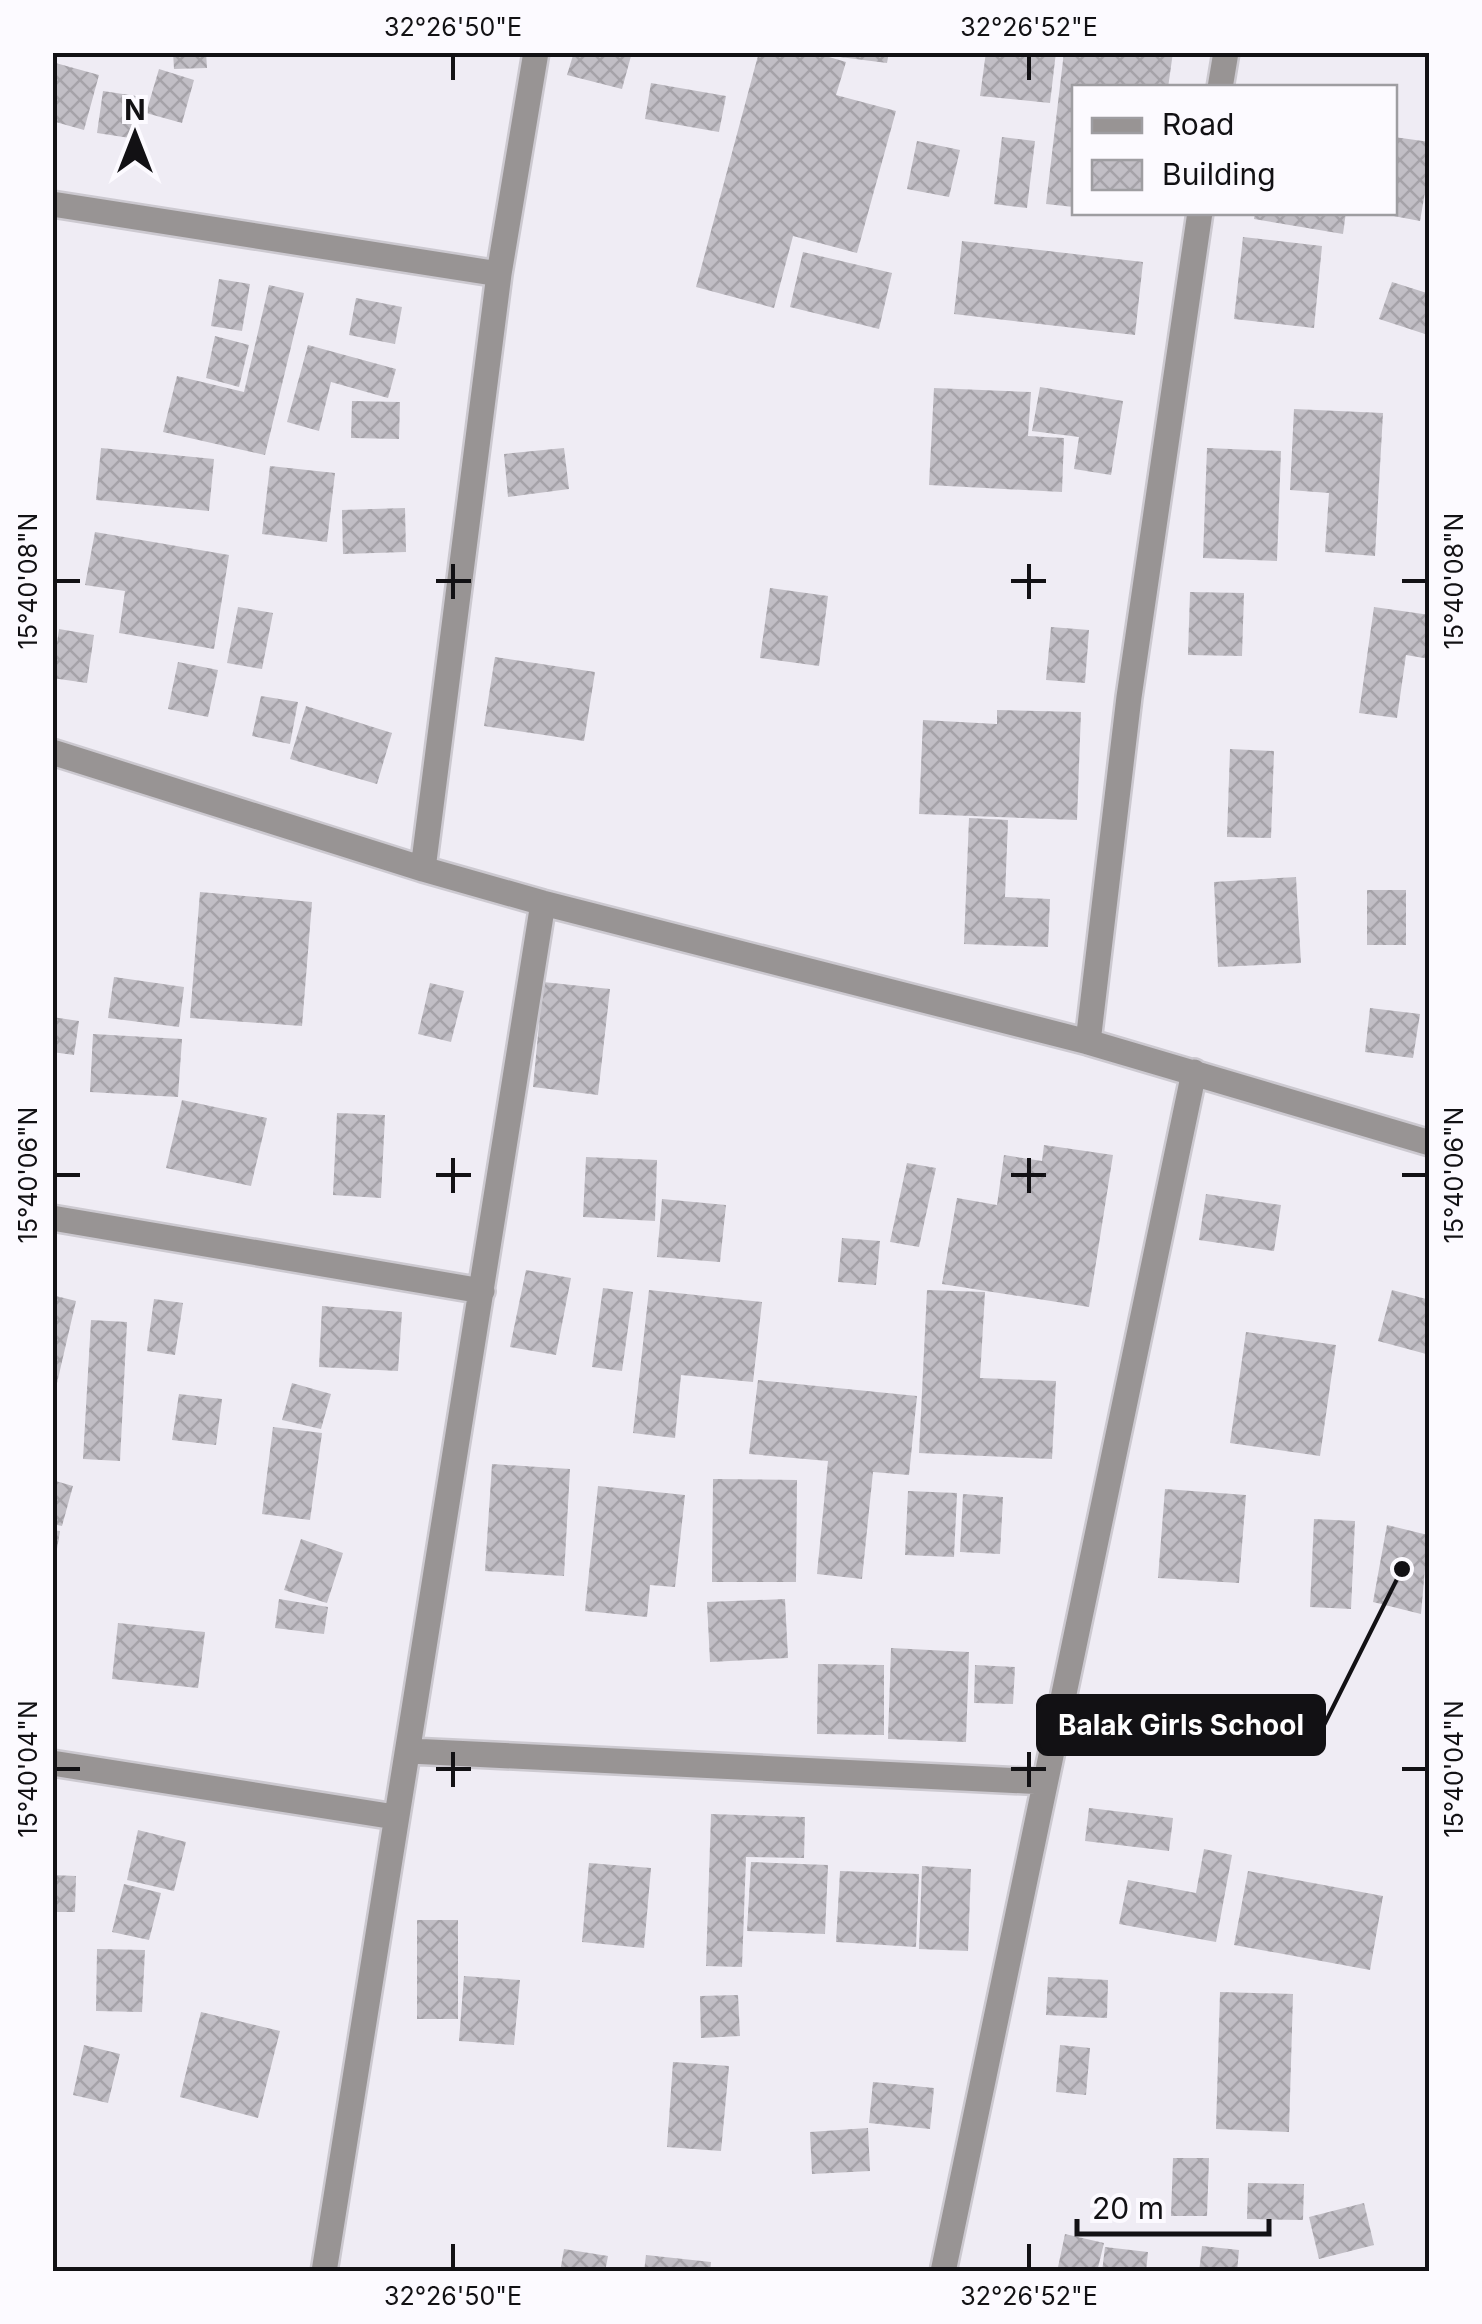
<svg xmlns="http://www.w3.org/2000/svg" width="1482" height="2324" viewBox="0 0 1482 2324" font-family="Inter,sans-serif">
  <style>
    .building { fill: url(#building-cross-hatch) }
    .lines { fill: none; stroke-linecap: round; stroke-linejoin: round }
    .minor-casing { stroke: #ccc9d0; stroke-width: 30 }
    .minor { stroke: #989494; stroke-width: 25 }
    .ticks { fill: none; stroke: #121114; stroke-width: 4 }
    .leader { fill: none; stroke: #121114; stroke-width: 4 }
    .callout-dot { fill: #121114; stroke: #fcfaff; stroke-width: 4 }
    .callout { fill: #121114; stroke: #121114; stroke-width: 4 }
    .callout-label { font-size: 28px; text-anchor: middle; font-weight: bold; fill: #fff }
    .neatline { fill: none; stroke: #121114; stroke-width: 4 }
    .ticks-label { font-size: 25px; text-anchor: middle; fill: #121114 }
  </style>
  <defs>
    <pattern id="building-cross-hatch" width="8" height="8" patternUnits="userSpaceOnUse" patternTransform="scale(2.5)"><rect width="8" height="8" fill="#c1bec5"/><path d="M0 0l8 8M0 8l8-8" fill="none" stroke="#a5a2a8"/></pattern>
  </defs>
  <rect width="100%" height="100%" fill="#efecf4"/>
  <path class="building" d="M 173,52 L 206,52 L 207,68 L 174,69 Z
    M 574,52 L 618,52 L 631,56 L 622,89 L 567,75 Z
    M 759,52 L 812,52 L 846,62 L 836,95 L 896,111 L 857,253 L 793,236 L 774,308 L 696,287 Z
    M 833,52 L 889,52 L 887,63 L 832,56 Z
    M 986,52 L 1056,52 L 1050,103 L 980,96 Z
    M 1064,52 L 1173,52 L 1168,88 L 1074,88 L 1074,207 L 1046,204 Z
    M 52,62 L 99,75 L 84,130 L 52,121 Z
    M 159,69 L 194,80 L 182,123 L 146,113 Z
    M 651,83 L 726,96 L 719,132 L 645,119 Z
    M 103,91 L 136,96 L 130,138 L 97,133 Z
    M 1002,137 L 1035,141 L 1027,208 L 994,204 Z
    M 1394,137 L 1430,142 L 1430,164 L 1420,221 L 1383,214 L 1394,212 Z
    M 917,141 L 960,150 L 949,197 L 907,189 Z
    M 1255,212 L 1346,212 L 1343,234 L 1254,219 Z
    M 1243,237 L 1322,246 L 1314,328 L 1234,319 Z
    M 962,241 L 1143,262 L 1135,335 L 954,314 Z
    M 803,252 L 892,273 L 879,329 L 790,307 Z
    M 219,279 L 250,284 L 242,331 L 211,326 Z
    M 1392,282 L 1430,294 L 1430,320 L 1425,334 L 1379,319 Z
    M 269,285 L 304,293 L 265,455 L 163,432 L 177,376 L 244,392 Z
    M 356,298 L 402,307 L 395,344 L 349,335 Z
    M 215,336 L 249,345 L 239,387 L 206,378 Z
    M 308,345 L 396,369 L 388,398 L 331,382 L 319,431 L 287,422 Z
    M 1040,387 L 1123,401 L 1111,475 L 1074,469 L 1079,437 L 1032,431 Z
    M 934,388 L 1031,392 L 1028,436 L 1064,438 L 1062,492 L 929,485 Z
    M 352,401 L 400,402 L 399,439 L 351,438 Z
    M 1294,409 L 1383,413 L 1375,556 L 1325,552 L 1329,493 L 1290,490 Z
    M 101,448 L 214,459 L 209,511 L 96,500 Z
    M 564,448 L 569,489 L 508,497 L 504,454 Z
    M 1207,448 L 1281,451 L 1277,561 L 1203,558 Z
    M 270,466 L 335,473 L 327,542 L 262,534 Z
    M 405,508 L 406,552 L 343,554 L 342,510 Z
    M 95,532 L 229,555 L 214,649 L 119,633 L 125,591 L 85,585 Z
    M 770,588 L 828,596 L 819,666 L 760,658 Z
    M 1190,592 L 1244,593 L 1242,656 L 1188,655 Z
    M 238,607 L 273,613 L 262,669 L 227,663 Z
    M 1374,607 L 1430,615 L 1430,659 L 1406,655 L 1397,718 L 1359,713 Z
    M 1051,627 L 1089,630 L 1085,683 L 1046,680 Z
    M 59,629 L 94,635 L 87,683 L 52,678 Z
    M 495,657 L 595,672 L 584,741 L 484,726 Z
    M 178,662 L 218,670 L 208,717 L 168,709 Z
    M 261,696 L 298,702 L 290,744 L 252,736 Z
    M 306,706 L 392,733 L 377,784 L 290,759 Z
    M 997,710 L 1081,712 L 1077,820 L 919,814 L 923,720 L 997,724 Z
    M 1230,749 L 1274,751 L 1271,838 L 1227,837 Z
    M 969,818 L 1008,820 L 1005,897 L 1050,899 L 1048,947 L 964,944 Z
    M 1296,877 L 1301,963 L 1218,967 L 1214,882 Z
    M 1367,890 L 1406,890 L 1406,945 L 1367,945 Z
    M 200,892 L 312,902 L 302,1026 L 190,1018 Z
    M 114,977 L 184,987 L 179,1027 L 108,1018 Z
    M 543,982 L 610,989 L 598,1095 L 533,1087 Z
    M 430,983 L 464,991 L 451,1042 L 418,1034 Z
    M 1370,1008 L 1420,1014 L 1413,1058 L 1365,1052 Z
    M 52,1017 L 79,1021 L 74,1055 L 52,1052 Z
    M 93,1034 L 182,1039 L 178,1097 L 90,1092 Z
    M 182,1100 L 267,1118 L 251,1186 L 166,1168 Z
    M 337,1113 L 385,1115 L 381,1198 L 333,1195 Z
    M 1044,1145 L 1113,1155 L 1089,1307 L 942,1284 L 957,1198 L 997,1205 L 1004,1155 L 1042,1161 Z
    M 586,1157 L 657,1160 L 655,1221 L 583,1217 Z
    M 907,1163 L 936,1168 L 919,1247 L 890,1242 Z
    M 1206,1194 L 1281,1205 L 1274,1251 L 1199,1240 Z
    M 662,1199 L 726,1205 L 720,1262 L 657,1257 Z
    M 842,1238 L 880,1241 L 876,1285 L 838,1282 Z
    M 526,1270 L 571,1278 L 556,1355 L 510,1347 Z
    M 603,1288 L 633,1292 L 622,1371 L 592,1367 Z
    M 649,1290 L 762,1302 L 753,1382 L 681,1375 L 675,1438 L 633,1433 Z
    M 927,1290 L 985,1292 L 980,1378 L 1056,1381 L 1052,1459 L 919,1453 Z
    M 1392,1290 L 1430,1300 L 1430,1355 L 1378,1341 Z
    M 52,1295 L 76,1301 L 54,1396 L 52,1396 Z
    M 154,1299 L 183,1303 L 175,1355 L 147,1351 Z
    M 322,1306 L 402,1312 L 398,1371 L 319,1367 Z
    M 91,1320 L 127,1322 L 120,1461 L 83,1459 Z
    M 1246,1332 L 1336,1345 L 1320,1456 L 1230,1443 Z
    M 758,1380 L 917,1396 L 909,1475 L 873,1472 L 862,1579 L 817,1574 L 828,1461 L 749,1454 Z
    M 292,1383 L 331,1394 L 321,1429 L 282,1420 Z
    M 179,1394 L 222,1399 L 216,1445 L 172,1440 Z
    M 273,1427 L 322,1433 L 310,1520 L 262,1514 Z
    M 492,1464 L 570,1469 L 564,1576 L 485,1571 Z
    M 713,1479 L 797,1480 L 796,1582 L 712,1582 Z
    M 52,1480 L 73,1486 L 62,1526 L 52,1524 Z
    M 598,1486 L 685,1495 L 675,1587 L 650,1585 L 647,1617 L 585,1611 Z
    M 1165,1489 L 1246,1495 L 1239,1583 L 1158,1578 Z
    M 908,1491 L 957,1493 L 954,1557 L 905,1555 Z
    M 963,1494 L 1003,1497 L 1000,1554 L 960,1552 Z
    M 1314,1519 L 1355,1521 L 1351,1609 L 1310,1607 Z
    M 1387,1525 L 1428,1535 L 1421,1614 L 1373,1602 Z
    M 52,1530 L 60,1531 L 55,1561 L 52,1561 Z
    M 301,1539 L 343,1553 L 327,1603 L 284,1590 Z
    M 279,1599 L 328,1607 L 324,1634 L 275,1628 Z
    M 785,1599 L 788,1658 L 710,1662 L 707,1602 Z
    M 118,1623 L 205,1632 L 198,1688 L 112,1679 Z
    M 891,1648 L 969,1652 L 966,1742 L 888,1739 Z
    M 818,1664 L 884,1665 L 884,1735 L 817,1734 Z
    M 975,1665 L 1015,1667 L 1013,1704 L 974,1703 Z
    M 1089,1808 L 1173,1818 L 1169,1851 L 1085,1841 Z
    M 711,1814 L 805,1817 L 804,1858 L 746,1857 L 742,1967 L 706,1966 Z
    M 138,1830 L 186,1842 L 174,1891 L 127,1880 Z
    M 1204,1849 L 1232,1855 L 1216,1942 L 1119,1924 L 1128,1880 L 1196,1893 Z
    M 751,1862 L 828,1865 L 825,1934 L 747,1931 Z
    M 589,1863 L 651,1868 L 644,1948 L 582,1942 Z
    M 922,1866 L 971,1869 L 968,1951 L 919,1949 Z
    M 840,1871 L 919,1874 L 916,1947 L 836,1942 Z
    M 1248,1871 L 1383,1896 L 1370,1970 L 1234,1945 Z
    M 52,1875 L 76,1876 L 75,1912 L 52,1912 Z
    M 124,1884 L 161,1893 L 149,1940 L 112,1932 Z
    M 417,1920 L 458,1920 L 458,2019 L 417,2019 Z
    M 97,1949 L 145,1950 L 142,2012 L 96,2011 Z
    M 464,1976 L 520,1980 L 514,2045 L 459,2041 Z
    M 1048,1977 L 1108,1980 L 1107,2018 L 1046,2015 Z
    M 1220,1992 L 1293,1994 L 1289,2132 L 1216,2129 Z
    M 738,1995 L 740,2036 L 701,2038 L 700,1996 Z
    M 201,2012 L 280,2031 L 258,2118 L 180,2097 Z
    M 84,2045 L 120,2054 L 108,2103 L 73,2095 Z
    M 1060,2045 L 1090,2048 L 1086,2095 L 1056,2092 Z
    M 673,2062 L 729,2066 L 721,2151 L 667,2147 Z
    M 873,2082 L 934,2088 L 930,2129 L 869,2123 Z
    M 868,2128 L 870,2171 L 812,2174 L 810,2132 Z
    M 1173,2158 L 1209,2158 L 1207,2216 L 1171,2216 Z
    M 1248,2183 L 1304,2184 L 1303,2220 L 1247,2219 Z
    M 1364,2203 L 1374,2245 L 1319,2259 L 1309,2217 Z
    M 1065,2234 L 1104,2243 L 1097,2272 L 1057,2272 Z
    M 1202,2246 L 1239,2250 L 1237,2272 L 1199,2272 Z
    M 1105,2247 L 1148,2252 L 1146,2272 L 1102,2272 Z
    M 564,2249 L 608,2256 L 605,2272 L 560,2272 Z
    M 646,2255 L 711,2262 L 710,2272 L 644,2272 Z"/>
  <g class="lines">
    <g class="minor-casing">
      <path id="minor" d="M 1220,88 L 1226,52
        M 52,204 L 499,274
        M 52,752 L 423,869 L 543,903 L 1088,1042 L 1430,1143
        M 423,869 L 499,274 L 536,52
        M 1088,1042 L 1129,697 L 1200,212
        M 52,1218 L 482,1291
        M 410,1751 L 1045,1782
        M 52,1763 L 395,1817
        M 324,2272 L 543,903
        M 943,2272 L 1194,1072"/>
    </g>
    <use href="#minor" class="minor"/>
  </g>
  <path class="ticks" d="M 453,55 L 453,80M 1029,55 L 1029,80M 453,564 L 453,599M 1029,564 L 1029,599M 55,581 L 80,581M 436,581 L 471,581M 1011,581 L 1046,581M 1402,581 L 1427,581M 453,1158 L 453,1193M 1029,1158 L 1029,1193M 55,1175 L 80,1175M 436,1175 L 471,1175M 1011,1175 L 1046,1175M 1402,1175 L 1427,1175M 453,1752 L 453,1787M 1029,1752 L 1029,1787M 55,1769 L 80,1769M 436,1769 L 471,1769M 1011,1769 L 1046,1769M 1402,1769 L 1427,1769M 453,2244 L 453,2269M 1029,2244 L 1029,2269"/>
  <path class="leader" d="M1402 1569L1324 1725"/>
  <circle class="callout-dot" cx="1402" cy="1569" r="10"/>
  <rect class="callout" x="1038" y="1696" width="286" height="58" rx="10"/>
  <g class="callout-label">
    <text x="1181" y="1735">Balak Girls School</text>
  </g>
  <rect width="1482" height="2324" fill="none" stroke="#fcfaff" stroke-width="110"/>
  <rect x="1072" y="85" width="325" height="130" fill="#fcfaff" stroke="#9e9da1" stroke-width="2.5"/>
  <rect x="1092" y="118" width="50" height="15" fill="#989494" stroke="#9e9da1" stroke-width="2.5"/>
  <text x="1162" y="135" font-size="30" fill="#121114">Road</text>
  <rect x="1092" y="160" width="50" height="30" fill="url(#building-cross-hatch)" stroke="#9e9da1" stroke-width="2.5"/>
  <text x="1162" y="185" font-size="30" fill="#121114">Building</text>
  <g transform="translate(135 135)" stroke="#fcfaff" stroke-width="8" paint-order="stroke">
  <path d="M0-8L18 38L0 25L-18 38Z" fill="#121114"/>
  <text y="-15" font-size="28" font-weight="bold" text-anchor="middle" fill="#121114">N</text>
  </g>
  <path d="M1077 2219v15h192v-15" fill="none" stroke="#121114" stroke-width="5"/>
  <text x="1092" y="2219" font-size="30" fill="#121114" stroke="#fcfaff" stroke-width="8" paint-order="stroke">20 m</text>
  <rect x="55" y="55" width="1372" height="2214" class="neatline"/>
  <g class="ticks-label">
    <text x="453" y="36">32°26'50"E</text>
    <text x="1029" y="36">32°26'52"E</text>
    <text transform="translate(28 581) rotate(-90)" y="9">15°40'08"N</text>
    <text transform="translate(1454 581) rotate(-90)" y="9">15°40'08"N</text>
    <text transform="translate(28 1175) rotate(-90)" y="9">15°40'06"N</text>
    <text transform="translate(1454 1175) rotate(-90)" y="9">15°40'06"N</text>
    <text transform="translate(28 1769) rotate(-90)" y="9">15°40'04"N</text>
    <text transform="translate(1454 1769) rotate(-90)" y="9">15°40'04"N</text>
    <text x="453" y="2305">32°26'50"E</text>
    <text x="1029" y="2305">32°26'52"E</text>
  </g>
</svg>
